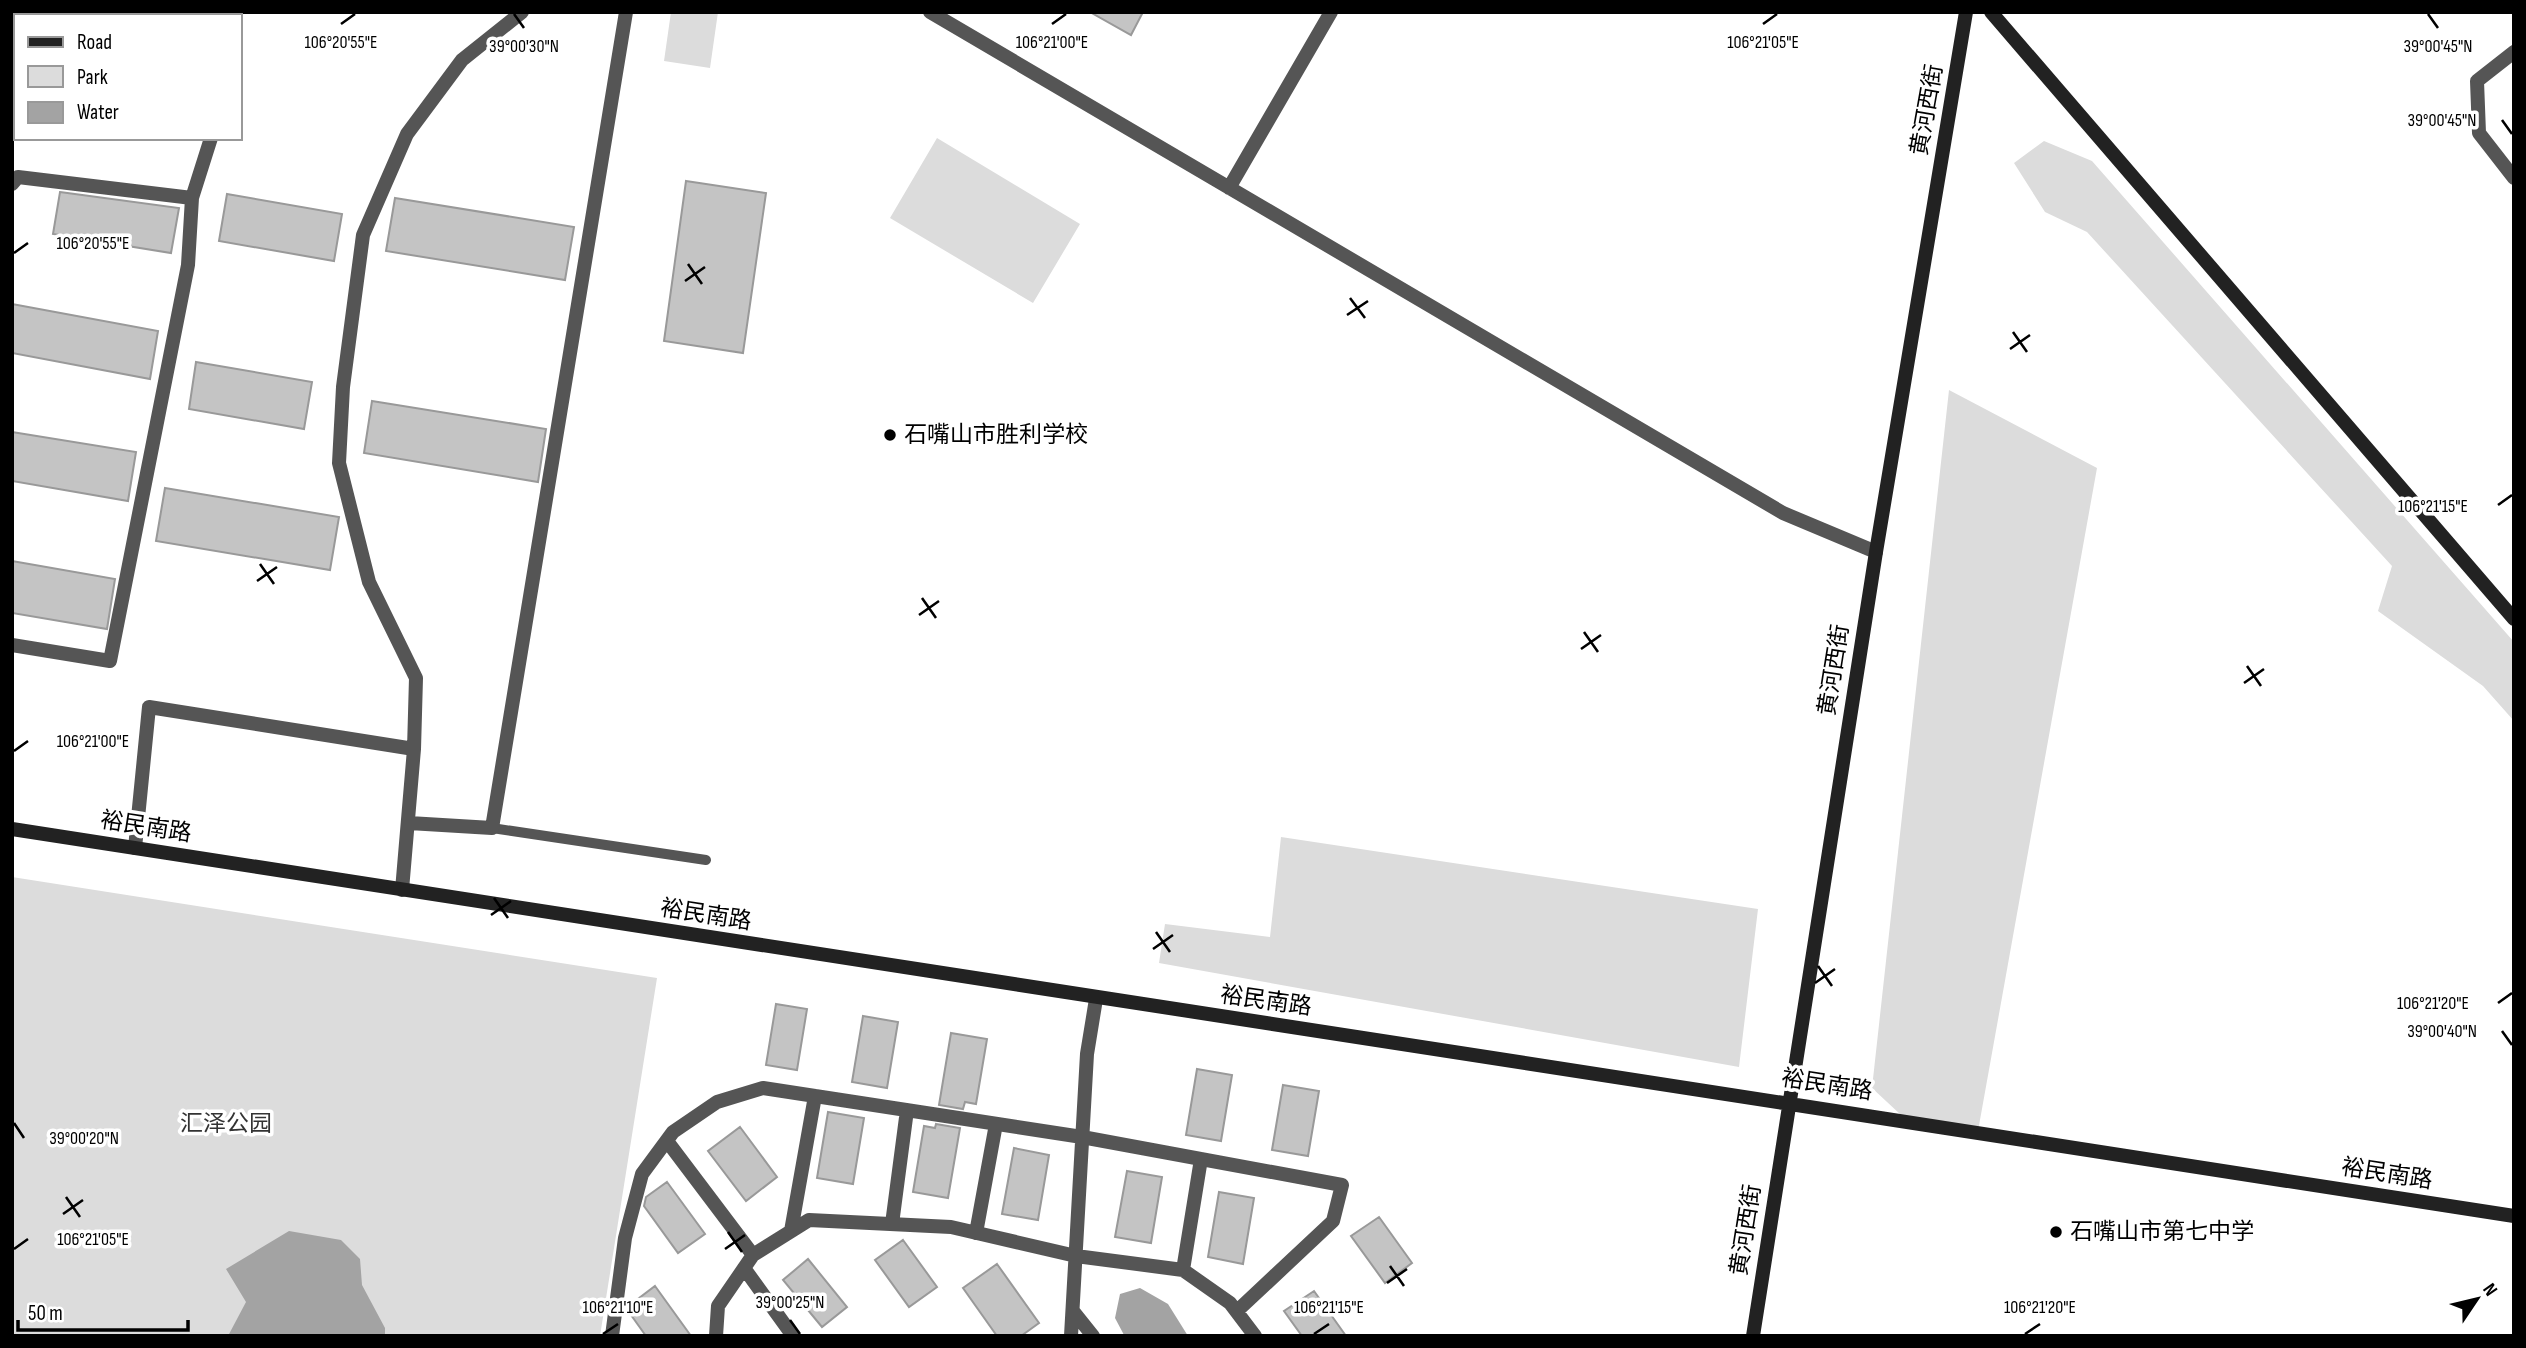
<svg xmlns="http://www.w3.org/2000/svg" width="2526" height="1348" viewBox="0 0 2526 1348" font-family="'Sofia Sans Condensed','Noto Sans SC',sans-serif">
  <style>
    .green { fill: #dcdcdc }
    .water { fill: #a3a3a3 }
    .building { fill: #c4c4c4; stroke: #999; stroke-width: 2 }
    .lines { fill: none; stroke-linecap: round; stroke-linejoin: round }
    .lane { stroke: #555; stroke-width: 10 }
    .street { stroke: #555; stroke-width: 14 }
    .secondary { stroke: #222; stroke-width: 14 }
    .ticks { fill: none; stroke: #000; stroke-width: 2.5 }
    .poi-dot { fill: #000; stroke: #fff; stroke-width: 2.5 }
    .labels { text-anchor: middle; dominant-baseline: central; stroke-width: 7; stroke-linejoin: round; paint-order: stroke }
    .street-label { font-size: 23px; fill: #000; stroke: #fff }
    .poi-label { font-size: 23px; fill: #000; stroke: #fff; text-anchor: start }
    .park-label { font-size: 23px; fill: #333; stroke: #fff }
    .ticks-label { font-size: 18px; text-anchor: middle; fill: #000; stroke: #fff; stroke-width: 7; stroke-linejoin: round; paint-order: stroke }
  </style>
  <rect width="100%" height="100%" fill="#fff"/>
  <path class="green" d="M 671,12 L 718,12 L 710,68 L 664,61 Z
    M 937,138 L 1080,224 L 1033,303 L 890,218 Z
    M 2044,141 L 2092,161 L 2514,642 L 2514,721 L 2483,686 L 2378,611 L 2392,566 L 2087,232 L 2045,212 L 2014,163 Z
    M 1949,390 L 2097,468 L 1978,1131 L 1901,1115 L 1872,1088 Z
    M 1281,837 L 1758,909 L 1739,1067 L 1159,963 L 1165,924 L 1270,937 Z
    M 12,877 L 657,978 L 600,1336 L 12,1336 Z"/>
  <path class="water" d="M 289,1231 L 341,1240 L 360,1259 L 362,1285 L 385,1328 L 385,1336 L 228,1336 L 246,1302 L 226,1269 Z
    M 1140,1288 L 1168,1304 L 1188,1336 L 1124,1335 L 1115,1318 L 1120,1294 Z"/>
  <path class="building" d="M 1090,12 L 1143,12 L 1131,35 Z
    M 686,181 L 766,193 L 743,353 L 664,341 Z
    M 60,192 L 179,208 L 171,253 L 53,234 Z
    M 227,194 L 342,214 L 334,261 L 219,241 Z
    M 395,198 L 574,227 L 565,280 L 386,251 Z
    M 12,304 L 158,331 L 150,379 L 12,353 Z
    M 196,362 L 312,382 L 304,429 L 189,409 Z
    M 372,401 L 546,429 L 538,482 L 364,453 Z
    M 12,432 L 136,452 L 128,501 L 12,481 Z
    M 165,488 L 339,517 L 330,570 L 156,541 Z
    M 12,561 L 115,579 L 107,629 L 12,613 Z
    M 776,1004 L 807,1009 L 797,1070 L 766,1065 Z
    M 863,1016 L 898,1022 L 887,1088 L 852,1082 Z
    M 951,1033 L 987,1039 L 976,1104 L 965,1102 L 963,1109 L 939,1105 Z
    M 1197,1069 L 1232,1075 L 1221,1141 L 1186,1135 Z
    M 1283,1085 L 1319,1091 L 1308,1156 L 1272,1150 Z
    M 828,1112 L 864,1118 L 853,1184 L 817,1178 Z
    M 936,1124 L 960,1128 L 948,1198 L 913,1192 L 924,1126 L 935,1128 Z
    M 740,1127 L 777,1177 L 746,1201 L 708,1151 Z
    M 1014,1148 L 1049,1155 L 1038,1220 L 1002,1214 Z
    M 1127,1171 L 1162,1177 L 1151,1243 L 1115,1237 Z
    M 667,1182 L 705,1234 L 678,1253 L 644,1206 L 646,1197 Z
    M 1219,1192 L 1254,1198 L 1243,1264 L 1208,1257 Z
    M 1379,1217 L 1412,1263 L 1385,1283 L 1351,1236 Z
    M 903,1240 L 937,1287 L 909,1307 L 875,1260 Z
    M 808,1259 L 847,1307 L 822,1327 L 783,1280 Z
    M 997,1264 L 1039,1323 L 1021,1336 L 997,1336 L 963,1288 Z
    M 655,1286 L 691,1336 L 646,1336 L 626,1308 Z
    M 1314,1291 L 1346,1336 L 1302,1336 L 1284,1311 Z"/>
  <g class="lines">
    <path class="lane" d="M 492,828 L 706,860"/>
    <path class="street" d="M 930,12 L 1783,513 L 1876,552
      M 2514,52 L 2477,81 L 2479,133 L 2514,178
      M 12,184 L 18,177 L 192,198 L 211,138
      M 1229,188 L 1331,12
      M 12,645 L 110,661 L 188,265 L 192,198
      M 409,823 L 492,828 L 626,12
      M 135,848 L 149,707 L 414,749
      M 402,890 L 414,749 L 416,678 L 369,582 L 339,463 L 343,387 L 363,235 L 407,134 L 462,60 L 522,12
      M 667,1141 L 753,1255
      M 892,1224 L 907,1110
      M 791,1231 L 815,1096
      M 976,1233 L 996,1124
      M 744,1268 L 793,1336
      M 1183,1270 L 1201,1159
      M 1073,1311 L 1093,1336
      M 612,1336 L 625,1238 L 642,1174 L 673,1132 L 717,1102 L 763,1088 L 1082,1137 L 1342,1185 L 1333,1221 L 1237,1311
      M 716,1336 L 718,1306 L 753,1255 L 809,1220 L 951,1227 L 1076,1256 L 1183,1270 L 1230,1303 L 1255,1336
      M 1071,1336 L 1087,1054 L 1096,999"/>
    <path class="secondary" d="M 1991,12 L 2514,619
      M 12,829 C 845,962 1680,1085 2514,1216
      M 1753,1336 L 1876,552 L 1966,12"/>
  </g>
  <path class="ticks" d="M 514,14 L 524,28M 2428,14 L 2438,28M 341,24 L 355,14M 1052,24 L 1066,14M 1763,24 L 1777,14M 2502,120 L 2512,134M 14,253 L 28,243M 688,264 L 702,284M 685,281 L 705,267M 1350,298 L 1365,318M 1347,315 L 1368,301M 2013,332 L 2027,352M 2010,349 L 2030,335M 2498,505 L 2512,495M 260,564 L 274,584M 257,581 L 277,567M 922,598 L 936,618M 919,615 L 939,601M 1584,632 L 1598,652M 1581,649 L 1601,635M 2247,666 L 2261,686M 2244,683 L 2264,669M 14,751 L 28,741M 494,898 L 508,918M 491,915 L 511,901M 1156,932 L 1170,952M 1153,949 L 1173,935M 1818,966 L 1832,986M 1815,983 L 1835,969M 2498,1003 L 2512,993M 2502,1031 L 2512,1045M 14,1123 L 24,1138M 66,1197 L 80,1217M 63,1214 L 83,1200M 728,1232 L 742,1252M 14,1249 L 28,1239M 725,1249 L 745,1235M 1390,1266 L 1404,1286M 1387,1283 L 1407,1269M 790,1320 L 800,1334M 603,1334 L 618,1324M 1314,1334 L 1329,1324M 2025,1334 L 2040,1324"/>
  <g class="poi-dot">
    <circle cx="890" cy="435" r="7"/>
    <circle cx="2056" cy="1232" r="7"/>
  </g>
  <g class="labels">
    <g class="street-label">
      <text transform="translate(1927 110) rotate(-80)">黄河西街</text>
      <text transform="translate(1834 670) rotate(-81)">黄河西街</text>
      <text transform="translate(146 827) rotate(9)">裕民南路</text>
      <text transform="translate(706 915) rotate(9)">裕民南路</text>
      <text transform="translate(1266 1001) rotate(8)">裕民南路</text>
      <text transform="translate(1827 1085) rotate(9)">裕民南路</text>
      <text transform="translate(2387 1174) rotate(9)">裕民南路</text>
      <text transform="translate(1746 1230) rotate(-81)">黄河西街</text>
    </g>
    <g class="poi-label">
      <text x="904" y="435">石嘴山市胜利学校</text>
      <text x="2070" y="1232">石嘴山市第七中学</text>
    </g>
    <g class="park-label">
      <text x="226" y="1124">汇泽公园</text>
    </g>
  </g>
  <g class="ticks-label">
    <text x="341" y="48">106°20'55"E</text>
    <text x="1052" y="48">106°21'00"E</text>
    <text x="1763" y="48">106°21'05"E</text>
    <text x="524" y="52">39°00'30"N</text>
    <text x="2438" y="52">39°00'45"N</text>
    <text x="2442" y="126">39°00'45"N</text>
    <text x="93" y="249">106°20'55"E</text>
    <text x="2433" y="512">106°21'15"E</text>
    <text x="93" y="747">106°21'00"E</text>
    <text x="2433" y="1009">106°21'20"E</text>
    <text x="2442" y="1037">39°00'40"N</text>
    <text x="84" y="1144">39°00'20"N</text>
    <text x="93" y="1245">106°21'05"E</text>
    <text x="790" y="1308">39°00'25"N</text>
    <text x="618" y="1313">106°21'10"E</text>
    <text x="1329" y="1313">106°21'15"E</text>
    <text x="2040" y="1313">106°21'20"E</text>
  </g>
  <rect width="2526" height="1348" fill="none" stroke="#000000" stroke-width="28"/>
  <rect x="14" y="14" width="228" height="126" fill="#ffffff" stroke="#999999" stroke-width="2"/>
  <rect x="28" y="37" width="35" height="10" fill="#222222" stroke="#999999" stroke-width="2"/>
  <text x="77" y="49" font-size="21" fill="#000000">Road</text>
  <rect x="28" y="66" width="35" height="21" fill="#dcdcdc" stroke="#999999" stroke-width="2"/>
  <text x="77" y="84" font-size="21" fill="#000000">Park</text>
  <rect x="28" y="102" width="35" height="21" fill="#a3a3a3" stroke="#999999" stroke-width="2"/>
  <text x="77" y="119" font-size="21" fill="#000000">Water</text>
  <g transform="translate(2477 1299) rotate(55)" stroke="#ffffff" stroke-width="5" paint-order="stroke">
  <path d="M0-5L12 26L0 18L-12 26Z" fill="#000000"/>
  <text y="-10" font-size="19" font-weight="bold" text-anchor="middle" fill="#000000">N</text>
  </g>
  <path d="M18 1320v10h170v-10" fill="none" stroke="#000000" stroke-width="3.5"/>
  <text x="28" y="1320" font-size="21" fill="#000000" stroke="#ffffff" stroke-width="5" paint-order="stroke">50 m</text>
</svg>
